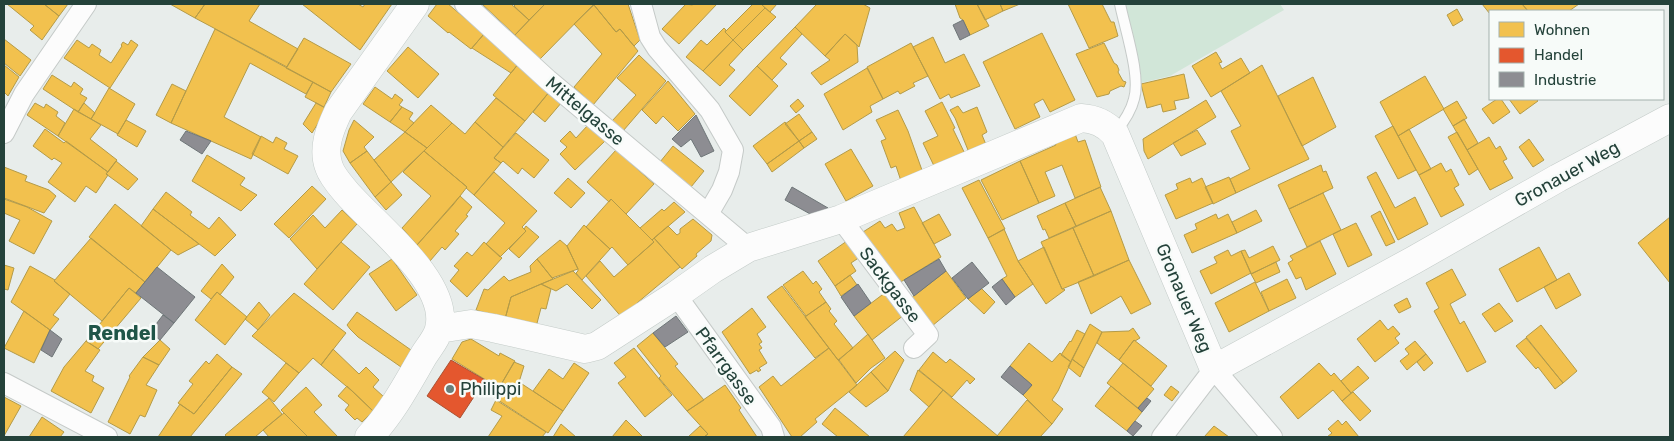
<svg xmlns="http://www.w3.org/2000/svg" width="1674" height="441" viewBox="0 0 1674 441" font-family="Rubik,sans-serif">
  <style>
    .green { fill: #d1e6d8 }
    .homes { fill: #f2c14e; stroke: #b49b48 }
    .shops { fill: #e4572e; stroke: #aa5132 }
    .industry { fill: #8d8d92; stroke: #6e7678 }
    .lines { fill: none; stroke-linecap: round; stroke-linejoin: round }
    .lane-casing { stroke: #c5cac8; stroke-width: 12 }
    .street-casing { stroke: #c5cac8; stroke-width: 22 }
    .secondary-casing { stroke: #c3cbc8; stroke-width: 29 }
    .lane { stroke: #fcfcfc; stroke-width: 10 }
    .street { stroke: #fcfcfc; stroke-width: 20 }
    .secondary { stroke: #fcfcfc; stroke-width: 28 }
    .poi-dot { fill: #697e78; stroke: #f7fbf9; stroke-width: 2 }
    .labels { text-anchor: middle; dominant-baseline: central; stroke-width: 5; stroke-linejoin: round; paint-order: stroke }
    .street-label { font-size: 18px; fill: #24423a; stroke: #f7fbf9 }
    .poi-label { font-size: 18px; fill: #24423a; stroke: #f7fbf9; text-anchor: start }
    .quarter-label { font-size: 20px; font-weight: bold; fill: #1f5548; stroke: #f7fbf9 }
  </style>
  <rect width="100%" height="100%" fill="#e8edeb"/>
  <path class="green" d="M 1125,4 L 1280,4 L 1284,10 L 1170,76 L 1141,83 Z"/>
  <path class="homes" d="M 7,4 L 44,4 L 59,16 L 42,40 L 30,30 L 34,26 Z
    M 44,4 L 68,4 L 59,16 Z
    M 170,4 L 205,4 L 195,18 Z
    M 205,4 L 260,4 L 249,21 L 298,49 L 287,67 L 195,18 Z
    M 302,4 L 358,4 L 363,7 L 365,4 L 392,4 L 360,50 Z
    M 437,4 L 448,4 L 484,34 L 471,49 L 449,32 L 448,33 L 428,16 Z
    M 482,4 L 511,4 L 529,20 L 515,35 Z
    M 516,4 L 545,4 L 529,20 L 514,6 Z
    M 545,4 L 594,4 L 540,59 L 515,35 Z
    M 594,4 L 628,4 L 640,40 L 634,46 L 620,29 L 616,32 L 594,5 Z
    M 686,4 L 692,5 L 694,4 L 717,4 L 679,44 L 662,29 Z
    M 753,4 L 761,4 L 765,8 L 733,40 L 725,32 Z
    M 761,4 L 777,4 L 770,12 Z
    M 817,4 L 863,4 L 870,8 L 859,47 L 845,34 L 825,56 L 795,27 Z
    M 955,4 L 977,4 L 989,26 L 970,35 L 963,20 L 960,18 Z
    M 977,4 L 1000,4 L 1003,11 L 985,20 Z
    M 1000,4 L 1020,4 L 1003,11 Z
    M 1068,4 L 1102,4 L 1111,22 L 1114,22 L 1118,36 L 1089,48 Z
    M 1482,4 L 1522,4 L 1528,11 L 1490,11 L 1490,14 Z
    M 1522,4 L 1579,4 L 1569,11 L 1528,11 Z
    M 594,5 L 616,32 L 620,29 L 638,51 L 593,105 L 574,87 L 602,54 L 574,24 Z
    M 765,8 L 776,17 L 743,50 L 733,40 Z
    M 1457,9 L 1463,20 L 1453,26 L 1447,15 Z
    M 795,27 L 802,34 L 780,58 L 787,64 L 772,80 L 757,66 Z
    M 724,28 L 726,30 L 725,32 L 733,40 L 703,71 L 686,57 L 701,40 L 707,45 Z
    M 215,29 L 313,82 L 306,94 L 250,63 L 224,117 L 261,137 L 251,159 L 171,123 Z
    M 1042,33 L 1075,100 L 1050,112 L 1043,99 L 1034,104 L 1040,117 L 1015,129 L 983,62 Z
    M 484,34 L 519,63 L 511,73 L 472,48 Z
    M 845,34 L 857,45 L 858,62 L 821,85 L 811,73 L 830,60 L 825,56 Z
    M 933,37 L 945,63 L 964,54 L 980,86 L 951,98 L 949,94 L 940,99 L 913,47 Z
    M 304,38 L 351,64 L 331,92 L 286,68 Z
    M 4,39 L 31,60 L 20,76 L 4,63 Z
    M 77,40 L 89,48 L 92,44 L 101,50 L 99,55 L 111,63 L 122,46 L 121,45 L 123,42 L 128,45 L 131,40 L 138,45 L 110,88 L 64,58 Z
    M 733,40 L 743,50 L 729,65 L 735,70 L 720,86 L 703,71 Z
    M 911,43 L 928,76 L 913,83 L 915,86 L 900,94 L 898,91 L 883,99 L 867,67 Z
    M 1104,43 L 1114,63 L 1117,65 L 1119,70 L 1118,72 L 1123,81 L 1126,82 L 1124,87 L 1121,86 L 1110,91 L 1109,94 L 1097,97 L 1076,54 Z
    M 408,47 L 439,74 L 418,98 L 387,71 Z
    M 1216,52 L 1222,62 L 1219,63 L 1222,69 L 1241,58 L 1250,73 L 1211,97 L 1192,66 Z
    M 639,55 L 666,81 L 623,131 L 612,121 L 636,95 L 617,78 Z
    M 519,63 L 550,91 L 525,121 L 493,95 Z
    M 4,65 L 19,77 L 8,96 L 4,92 Z
    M 1262,65 L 1309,159 L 1236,193 L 1230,179 L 1250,169 L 1231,131 L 1241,126 L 1221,91 Z
    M 757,66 L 778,86 L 750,116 L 729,96 Z
    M 867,68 L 883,99 L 870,106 L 872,112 L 843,130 L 824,94 Z
    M 1184,74 L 1189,98 L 1174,101 L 1176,109 L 1163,112 L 1161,104 L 1147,108 L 1141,84 Z
    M 52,75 L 71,87 L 74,82 L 83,89 L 80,94 L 87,98 L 78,112 L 43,89 Z
    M 1425,76 L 1444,109 L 1398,136 L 1380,102 Z
    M 1313,77 L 1336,127 L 1302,146 L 1278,96 Z
    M 668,81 L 695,114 L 678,131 L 663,116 L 656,124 L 642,110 Z
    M 313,82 L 331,92 L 324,107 L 305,97 Z
    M 172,84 L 186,91 L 171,123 L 156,115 Z
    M 375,87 L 392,99 L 395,94 L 403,100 L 399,105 L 402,107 L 390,122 L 363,104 Z
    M 109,88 L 135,104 L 118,134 L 91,119 Z
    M 550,91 L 562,102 L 545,122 L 533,112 Z
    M 496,98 L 525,121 L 503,147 L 475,122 Z
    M 798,99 L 804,106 L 796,113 L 790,106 Z
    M 1497,99 L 1501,99 L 1510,112 L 1493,124 L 1482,109 Z
    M 1509,99 L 1536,99 L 1538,101 L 1520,114 Z
    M 1206,100 L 1216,117 L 1148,159 L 1144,151 L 1143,139 Z
    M 1457,101 L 1467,118 L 1453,126 L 1443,109 Z
    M 942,102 L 955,128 L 953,129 L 966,156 L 935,168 L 923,143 L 938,136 L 925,111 Z
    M 35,103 L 44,108 L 46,104 L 58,112 L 56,116 L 65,123 L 58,136 L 27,115 Z
    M 84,103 L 95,113 L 91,119 L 78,112 Z
    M 316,103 L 327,109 L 312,133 L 303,124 Z
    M 431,105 L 452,123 L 427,148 L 405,132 Z
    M 958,106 L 963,113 L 977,107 L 987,132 L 982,135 L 987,147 L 970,155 L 955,118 L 950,110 Z
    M 402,107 L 413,113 L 409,119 L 414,123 L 405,132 L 390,122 Z
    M 74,109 L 101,125 L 90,139 L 117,160 L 108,172 L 58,136 Z
    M 898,110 L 908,131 L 923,173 L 901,181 L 896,166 L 891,168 L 881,141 L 886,139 L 876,120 Z
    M 799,114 L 812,132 L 799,141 L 785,124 Z
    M 1464,119 L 1478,143 L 1467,150 L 1453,126 Z
    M 126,120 L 146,131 L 137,147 L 117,135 Z
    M 354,120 L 374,137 L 364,147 L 367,151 L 350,163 L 343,151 L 349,130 Z
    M 475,122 L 503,147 L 494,158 L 501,163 L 474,195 L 466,188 L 467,187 L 424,151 L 452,123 L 465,134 Z
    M 785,122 L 799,141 L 767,164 L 753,146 Z
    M 588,125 L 605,141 L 575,170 L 560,154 L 567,147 L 560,141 L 570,131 L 576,138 Z
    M 1393,126 L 1416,170 L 1398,179 L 1375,136 Z
    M 45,129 L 64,143 L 66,141 L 108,172 L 106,174 L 108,175 L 96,193 L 86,186 L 75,202 L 48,182 L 62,163 L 54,158 L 52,160 L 33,146 Z
    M 1409,129 L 1431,169 L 1419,175 L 1398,136 Z
    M 1197,130 L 1206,144 L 1181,156 L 1173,143 Z
    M 1074,131 L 1078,142 L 1085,140 L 1101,187 L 1075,198 L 1062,165 L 1045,172 L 1055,196 L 1039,203 L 1020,161 L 1056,145 L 1053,139 Z
    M 405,132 L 427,148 L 391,182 L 374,160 Z
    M 812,132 L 817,139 L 804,148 L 799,141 Z
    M 1457,132 L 1478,169 L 1469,175 L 1448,137 Z
    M 516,133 L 549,160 L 534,178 L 522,168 L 518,174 L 503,161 L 501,163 L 494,158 Z
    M 261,136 L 273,143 L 276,137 L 287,143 L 284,149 L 298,156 L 288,174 L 252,154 Z
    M 1489,137 L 1496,149 L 1500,146 L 1507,159 L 1503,161 L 1513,178 L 1490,190 L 1467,150 Z
    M 1529,139 L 1544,160 L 1533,167 L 1519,147 Z
    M 799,141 L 804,148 L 772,172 L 767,164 Z
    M 673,146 L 704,171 L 691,187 L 660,162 Z
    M 851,149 L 873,186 L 846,201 L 825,164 Z
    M 616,150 L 654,184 L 626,214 L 611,199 L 609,202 L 587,182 Z
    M 367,151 L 391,182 L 375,197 L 350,163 Z
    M 424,151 L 467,187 L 453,205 L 417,245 L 402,228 L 431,196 L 403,172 Z
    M 207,155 L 245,178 L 240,185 L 257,195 L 241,211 L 192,181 Z
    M 116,161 L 138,179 L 128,190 L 106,174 Z
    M 1020,161 L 1039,203 L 1002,220 L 981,180 Z
    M 1441,163 L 1446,172 L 1451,169 L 1459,185 L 1454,188 L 1464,205 L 1441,217 L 1419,175 Z
    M 1321,165 L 1323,172 L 1326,171 L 1333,188 L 1289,209 L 1278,185 Z
    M 4,167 L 27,176 L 25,181 L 49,190 L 56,196 L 44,213 L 4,198 Z
    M 494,172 L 537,211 L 522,227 L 526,231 L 500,257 L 486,244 L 505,223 L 474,195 Z
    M 1376,172 L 1395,208 L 1415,197 L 1428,224 L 1398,240 L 1367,177 Z
    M 1229,177 L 1236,193 L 1213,204 L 1205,187 Z
    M 568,178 L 585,193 L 571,208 L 554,193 Z
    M 1190,178 L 1192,183 L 1202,178 L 1213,203 L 1176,219 L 1165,195 L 1178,189 L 1176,184 Z
    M 979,180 L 1005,229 L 988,238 L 962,188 Z
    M 391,182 L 402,195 L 386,210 L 375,197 Z
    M 312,186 L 326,199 L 289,238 L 274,224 Z
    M 1100,187 L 1111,211 L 1076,226 L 1065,203 Z
    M 166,192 L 192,212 L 190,215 L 209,229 L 219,217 L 236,235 L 215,256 L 153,209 Z
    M 1323,193 L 1341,230 L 1307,247 L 1289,209 Z
    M 460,196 L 472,207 L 466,215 L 468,216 L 455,231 L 459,234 L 445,250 L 442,247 L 430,261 L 417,245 Z
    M 4,199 L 27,207 L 52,221 L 34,254 L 9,241 L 20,220 L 4,213 Z
    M 611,199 L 654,242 L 628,265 L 612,247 L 610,249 L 586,227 Z
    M 674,202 L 685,212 L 652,240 L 640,228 L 662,209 L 664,211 Z
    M 1065,203 L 1076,226 L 1049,238 L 1045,229 L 1043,230 L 1037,216 Z
    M 115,204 L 171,250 L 145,282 L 89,237 Z
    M 914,207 L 941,257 L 899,283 L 863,232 L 880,221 L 885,228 L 892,224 L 897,231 L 905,228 L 899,213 Z
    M 153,209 L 199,244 L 178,255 L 171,250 L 141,226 Z
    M 342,210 L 357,224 L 317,269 L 290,239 L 313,215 L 325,228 Z
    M 1256,210 L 1262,221 L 1237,233 L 1232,222 Z
    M 1111,211 L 1129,260 L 1094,276 L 1073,228 Z
    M 1380,211 L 1395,242 L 1386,246 L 1371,216 Z
    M 939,214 L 951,235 L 934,244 L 922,223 Z
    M 1216,214 L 1218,219 L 1228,214 L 1237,233 L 1192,253 L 1184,235 L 1197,229 L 1195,224 Z
    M 1670,217 L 1670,283 L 1638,243 Z
    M 693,219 L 712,235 L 711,241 L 696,254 L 697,256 L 682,269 L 654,238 L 668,226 L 677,235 L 680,233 L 680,229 Z
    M 1356,223 L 1372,255 L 1348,267 L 1333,234 Z
    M 584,225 L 610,249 L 582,280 L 576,273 L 578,271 L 578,269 L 567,246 Z
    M 526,226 L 539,237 L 519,258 L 509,249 L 526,231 L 524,229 Z
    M 1073,228 L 1094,276 L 1062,289 L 1041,242 Z
    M 1004,229 L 1018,261 L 1033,284 L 1015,297 L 1002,279 L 1007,276 L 988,238 Z
    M 91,238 L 145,282 L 136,293 L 129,288 L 102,321 L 54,281 Z
    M 654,238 L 680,267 L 637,303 L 639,306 L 624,320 L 586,276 L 600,261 L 614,277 L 654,242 L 652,240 Z
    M 560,240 L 567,246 L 578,269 L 552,278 L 537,259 Z
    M 847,241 L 860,257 L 851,263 L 856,271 L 835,286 L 818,261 Z
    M 1320,241 L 1336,274 L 1306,290 L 1301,277 L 1296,279 L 1288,263 L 1293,260 L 1290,256 Z
    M 341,242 L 370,267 L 333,310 L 304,284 Z
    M 484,242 L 502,258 L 467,297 L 450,281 L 459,270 L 454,266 L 467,252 L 472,256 Z
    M 1273,246 L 1280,260 L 1251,274 L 1241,251 L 1245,250 L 1249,258 Z
    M 1044,247 L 1062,289 L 1064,289 L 1065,290 L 1046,304 L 1018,261 Z
    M 1539,247 L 1557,280 L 1517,302 L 1499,269 Z
    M 1228,250 L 1231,256 L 1241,251 L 1251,273 L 1211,294 L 1200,271 L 1217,263 L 1214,257 Z
    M 392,259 L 417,295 L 396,311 L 369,274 Z
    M 537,259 L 553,279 L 511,297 L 505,319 L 476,310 L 484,289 L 488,290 L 504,276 L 509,281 L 531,272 L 530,266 Z
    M 1129,260 L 1151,304 L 1131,314 L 1121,296 L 1091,314 L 1078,282 Z
    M 1276,262 L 1280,272 L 1256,283 L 1251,274 Z
    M 222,264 L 234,277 L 220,295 L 217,292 L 211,299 L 201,291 Z
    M 4,265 L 14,268 L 8,290 L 4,289 Z
    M 30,266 L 55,280 L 54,281 L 70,294 L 53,315 L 59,319 L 50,330 L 11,302 Z
    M 1452,269 L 1466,295 L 1450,304 L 1460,324 L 1464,321 L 1486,362 L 1467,372 L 1434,311 L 1439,308 L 1426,283 Z
    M 573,271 L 601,300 L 592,309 L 567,284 L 556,291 L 541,284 Z
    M 803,271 L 813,284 L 816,281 L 822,289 L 819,292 L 826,302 L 806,316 L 783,285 Z
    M 946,271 L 966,298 L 932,326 L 911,298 Z
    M 1569,273 L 1581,295 L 1556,309 L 1544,287 Z
    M 850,275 L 857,285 L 841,296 L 835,286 Z
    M 1287,279 L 1296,298 L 1269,311 L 1261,292 Z
    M 1255,282 L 1269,311 L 1229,332 L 1215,303 Z
    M 541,284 L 551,289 L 546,309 L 541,308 L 536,327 L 505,319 L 511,297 Z
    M 782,286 L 829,348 L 815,358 L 767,297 Z
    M 129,288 L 141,298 L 98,349 L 86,341 Z
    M 981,288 L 995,302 L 984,314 L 968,299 Z
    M 217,292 L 247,317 L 225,345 L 195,320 Z
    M 886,292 L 904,315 L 872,340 L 854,316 Z
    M 294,293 L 346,333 L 321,365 L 313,358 L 299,373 L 252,336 Z
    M 1407,298 L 1411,307 L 1399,313 L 1394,305 Z
    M 259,302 L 270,315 L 258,330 L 245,319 Z
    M 826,302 L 831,309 L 829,311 L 837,321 L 834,324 L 853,348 L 838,360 L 805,317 Z
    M 1499,303 L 1513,321 L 1495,332 L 1482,314 Z
    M 752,308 L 766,327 L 757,334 L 762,342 L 759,344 L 762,348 L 759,350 L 767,363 L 759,368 L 761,370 L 758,372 L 757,370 L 750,374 L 722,332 Z
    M 24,311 L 50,330 L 34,363 L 4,348 Z
    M 357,312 L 411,350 L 401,367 L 358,337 L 350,329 L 347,325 Z
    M 1380,320 L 1388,330 L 1393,326 L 1400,334 L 1395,338 L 1399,343 L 1375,362 L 1357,339 Z
    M 1090,324 L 1102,332 L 1084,368 L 1072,359 Z
    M 1541,325 L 1577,371 L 1563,383 L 1526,337 Z
    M 1133,328 L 1140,338 L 1135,341 L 1134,340 L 1119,360 L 1097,343 L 1102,332 L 1129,331 Z
    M 1077,330 L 1085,334 L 1071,362 L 1061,355 L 1070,341 L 1071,342 Z
    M 653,333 L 678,364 L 675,366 L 704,400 L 687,411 L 659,378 L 661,376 L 637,346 Z
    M 868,334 L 885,358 L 871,368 L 856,383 L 839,360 Z
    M 1526,338 L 1563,383 L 1555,389 L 1538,367 L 1536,369 L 1516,346 Z
    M 471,339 L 499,356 L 500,353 L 515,361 L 499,388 L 452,359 L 462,342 Z
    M 160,340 L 170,349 L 159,365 L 143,357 Z
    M 1134,340 L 1167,366 L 1151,386 L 1119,360 Z
    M 86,341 L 100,350 L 85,371 L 94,376 L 92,381 L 104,388 L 91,413 L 51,391 L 64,367 Z
    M 1415,341 L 1426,354 L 1407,370 L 1400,361 L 1409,354 L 1405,349 Z
    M 1029,343 L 1052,362 L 1060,353 L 1071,362 L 1058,391 L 1052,400 L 1063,409 L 1052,424 L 1023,395 L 1032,385 L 1010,366 Z
    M 634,348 L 672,395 L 645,417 L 618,383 L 626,377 L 614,363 Z
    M 829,348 L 857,385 L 815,419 L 817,422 L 800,437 L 792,437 L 759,387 L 773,376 L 781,386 Z
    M 333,349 L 359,374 L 366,367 L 379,380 L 373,387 L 384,397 L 373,411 L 352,391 L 321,365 Z
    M 895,351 L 904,360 L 888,391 L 871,372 Z
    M 933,352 L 946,363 L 950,359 L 975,379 L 970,384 L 967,380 L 952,397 L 919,370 Z
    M 217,354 L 232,367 L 194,414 L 178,403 L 193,384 L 189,381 L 206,361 L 209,364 Z
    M 1426,354 L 1433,363 L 1424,371 L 1417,362 Z
    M 143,357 L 159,365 L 146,385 L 157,390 L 145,417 L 140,415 L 130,434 L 108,422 L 130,377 L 129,376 Z
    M 1072,359 L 1084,368 L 1080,377 L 1068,367 Z
    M 514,362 L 524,366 L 519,382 L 563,411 L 548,433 L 495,398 L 490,383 L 499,388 Z
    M 286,363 L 299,373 L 274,402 L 262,392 Z
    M 574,363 L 589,373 L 563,411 L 533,391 L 549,369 L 563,379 Z
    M 1123,363 L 1154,389 L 1138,408 L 1107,383 Z
    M 1319,363 L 1331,376 L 1334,373 L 1351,393 L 1342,401 L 1333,390 L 1298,419 L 1280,397 Z
    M 1358,366 L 1369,378 L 1351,393 L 1341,381 Z
    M 232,367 L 242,374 L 190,437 L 158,437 L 180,404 L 194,414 Z
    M 918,370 L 943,390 L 929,407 L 910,390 Z
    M 871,372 L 888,391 L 866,407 L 849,392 Z
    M 725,385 L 741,408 L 739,410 L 757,437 L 704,437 L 708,434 L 687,411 Z
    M 347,386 L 373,411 L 362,422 L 357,418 L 355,420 L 345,410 L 349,405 L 338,396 Z
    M 1111,386 L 1142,412 L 1127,431 L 1095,406 Z
    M 1171,386 L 1179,392 L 1172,401 L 1164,395 Z
    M 306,387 L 322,405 L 314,412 L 338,437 L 308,437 L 281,410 Z
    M 943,390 L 952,398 L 999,437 L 903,437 Z
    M 1353,392 L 1371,411 L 1360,421 L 1342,401 Z
    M 4,397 L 21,406 L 4,436 Z
    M 269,398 L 282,414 L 255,437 L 227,437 L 225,435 Z
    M 496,400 L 546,432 L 542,437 L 488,437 L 502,416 L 491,410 Z
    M 1027,400 L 1052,424 L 1040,437 L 999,437 L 997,436 Z
    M 835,408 L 851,421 L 870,437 L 838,437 L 822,424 Z
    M 284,413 L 308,437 L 269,437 L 263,430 Z
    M 42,417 L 64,432 L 60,437 L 29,437 Z
    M 626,420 L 643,437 L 612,437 Z
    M 1338,420 L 1342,425 L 1346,421 L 1359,437 L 1327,437 L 1332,433 L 1328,429 Z
    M 561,424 L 576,437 L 553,437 Z
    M 700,426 L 708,434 L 704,437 L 688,437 Z
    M 1214,426 L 1229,437 L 1204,437 Z"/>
  <path class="shops" d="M 451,360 L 485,380 L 460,418 L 427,396 Z"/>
  <path class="industry" d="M 963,20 L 970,35 L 960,40 L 953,25 Z
    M 696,115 L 714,151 L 701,157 L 691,139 L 681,147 L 672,139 Z
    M 186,131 L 211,141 L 202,154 L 180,140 Z
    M 792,187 L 828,208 L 812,215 L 785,200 Z
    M 939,259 L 946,271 L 914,296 L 904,280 Z
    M 972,262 L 989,283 L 968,299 L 952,278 Z
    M 157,267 L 195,297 L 174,323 L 136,293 Z
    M 1002,279 L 1015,297 L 1006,305 L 992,287 Z
    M 858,284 L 871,303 L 854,316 L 841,297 Z
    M 163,315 L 174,323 L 160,340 L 150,332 Z
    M 676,316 L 688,332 L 665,347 L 653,333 Z
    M 50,330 L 62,339 L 52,357 L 41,350 Z
    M 1010,366 L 1032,385 L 1023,395 L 1001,377 Z
    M 1147,398 L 1151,401 L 1142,412 L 1138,408 Z
    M 1135,421 L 1142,426 L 1133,436 L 1127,431 Z"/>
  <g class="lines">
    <g class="lane-casing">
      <path id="lane" d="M 1115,133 C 1123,123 1131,112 1134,99 C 1141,76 1125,29 1120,4"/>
    </g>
    <g class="street-casing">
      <path id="street" d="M 465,4 L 548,80 L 748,248
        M 641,4 L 650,37 L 657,48 L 710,110 L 733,150 L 729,172 L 722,190 L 708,214
        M 4,133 L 24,94 L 86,4
        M 841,219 L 928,335 L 914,348
        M 676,295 L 771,427 L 774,437
        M 4,383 L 107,437
        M 1162,437 L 1214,369 L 1272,437"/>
    </g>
    <g class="secondary-casing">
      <path id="secondary" d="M 439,329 L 471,324 L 493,328 L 585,349 L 597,346 L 676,295 L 713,269 L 748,248 L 841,219 L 1081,118 C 1095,119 1105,123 1115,134 L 1214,369 L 1414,260 L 1558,178 L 1670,118
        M 369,437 C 392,413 407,384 424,355 C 429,347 437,338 439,329 C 451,282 373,224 346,192 C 340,185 332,176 329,167 C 322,148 330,129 338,112 L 415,4"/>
    </g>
    <use href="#lane" class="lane"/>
    <use href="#street" class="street"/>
    <use href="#secondary" class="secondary"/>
  </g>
  <circle class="poi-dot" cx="450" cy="389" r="5"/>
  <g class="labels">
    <g class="street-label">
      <text transform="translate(585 111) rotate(40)">Mittelgasse</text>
      <text transform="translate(1567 174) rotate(-29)">Gronauer Weg</text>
      <text transform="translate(890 285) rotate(53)">Sackgasse</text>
      <text transform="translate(1184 298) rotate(67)">Gronauer Weg</text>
      <text transform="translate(726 366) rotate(54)">Pfarrgasse</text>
    </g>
    <g class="poi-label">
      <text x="460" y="389">Philippi</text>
    </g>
    <g class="quarter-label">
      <text x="122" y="333">Rendel</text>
    </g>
  </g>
  <rect width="1674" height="441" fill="none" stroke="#24423a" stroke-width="10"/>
  <rect x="1489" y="10" width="175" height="90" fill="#f7fbf9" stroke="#a3b1ad"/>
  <rect x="1499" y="22" width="25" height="15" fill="#f2c14e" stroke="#a3b1ad"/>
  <text x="1534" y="35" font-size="15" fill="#24423a">Wohnen</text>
  <rect x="1499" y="48" width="25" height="15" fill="#e4572e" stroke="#a3b1ad"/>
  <text x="1534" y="60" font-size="15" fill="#24423a">Handel</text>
  <rect x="1499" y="72" width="25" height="15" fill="#8d8d92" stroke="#a3b1ad"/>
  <text x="1534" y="85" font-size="15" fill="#24423a">Industrie</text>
</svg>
